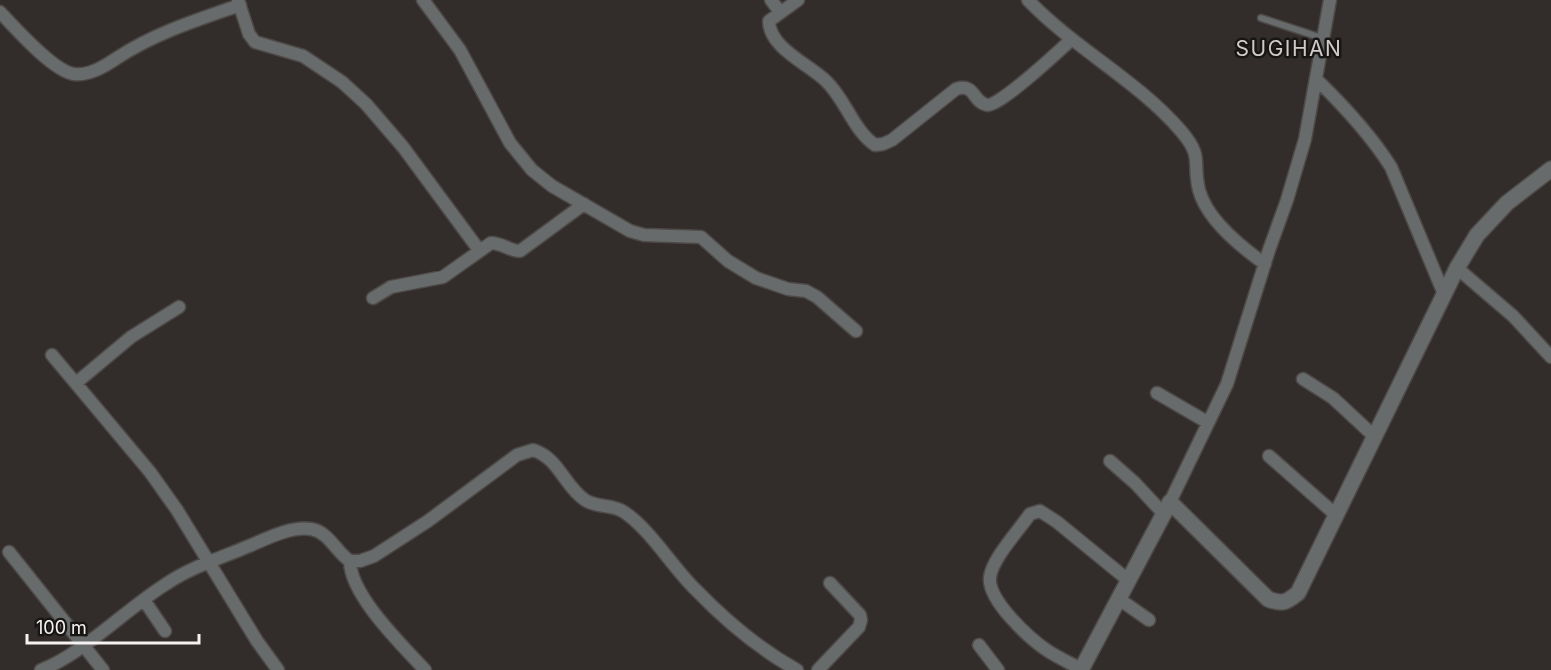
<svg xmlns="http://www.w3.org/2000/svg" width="1551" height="670" viewBox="0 0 1551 670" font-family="Inter,sans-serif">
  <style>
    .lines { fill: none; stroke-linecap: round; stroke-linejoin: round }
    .service-casing { stroke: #4d4947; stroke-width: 9 }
    .minor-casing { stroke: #4d4947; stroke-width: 15 }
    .tertiary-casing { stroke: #4d4947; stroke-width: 18 }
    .service { stroke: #686b6b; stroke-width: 6 }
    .minor { stroke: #686b6b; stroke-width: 12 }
    .tertiary { stroke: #686b6b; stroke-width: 15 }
    .labels { text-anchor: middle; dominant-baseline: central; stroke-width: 5; stroke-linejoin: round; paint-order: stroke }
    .quarter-label { font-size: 21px; letter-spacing: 1.5px; fill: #d0cac8; stroke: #181615 }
  </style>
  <rect width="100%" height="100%" fill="#322d2b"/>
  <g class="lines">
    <g class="service-casing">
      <path id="service" d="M 1261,18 L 1322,38"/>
    </g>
    <g class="minor-casing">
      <path id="minor" d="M 238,0 L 249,34 L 255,42 L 303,56 L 342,82 L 366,104 L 403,147 L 479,250
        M 423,0 L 460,50 L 510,143 L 532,170 L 552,186 L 630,231 L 644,235 L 701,237 L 728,261 L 756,278 L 788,289 L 806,291 L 817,297 L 856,331
        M 771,0 L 780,12
        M 798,0 L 769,21 C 769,48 810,65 826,81 C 846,100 853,130 875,145 L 883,144 L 892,140 L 956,89 C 976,83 972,102 987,105 C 999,107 1060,50 1072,39
        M 1028,0 C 1075,49 1137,80 1181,131 C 1204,158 1192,161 1199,190 C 1207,220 1241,247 1265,264
        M 0,12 C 14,27 54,72 74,74 C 89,76 105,66 117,58 C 155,33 197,20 240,5
        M 1316,79 C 1344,106 1370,134 1391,167 L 1444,294
        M 1457,268 L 1513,316 L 1551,357
        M 373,298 L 391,287 L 443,277 L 491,243 C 502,243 510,251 520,251 L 584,204
        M 52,355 L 150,472 L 177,510 L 257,641 L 278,670
        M 1303,379 L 1333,398 L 1375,437
        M 76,383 L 131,337 L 179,307
        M 1157,393 L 1207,422
        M 1269,456 L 1336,515
        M 1110,461 L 1135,483 L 1163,513
        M 1170,502 L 1227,384 L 1269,250 L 1287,200 L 1305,139 L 1330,0
        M 9,552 L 103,670
        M 350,561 C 350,595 402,645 425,670
        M 1119,599 L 1149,620
        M 144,600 L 165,631
        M 979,645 L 998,670
        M 1081,669 C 1070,663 1059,658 1048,651 C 1030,639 987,600 990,577 C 992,559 1019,530 1030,514 L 1040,511 L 1057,522 L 1128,580
        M 41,670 C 83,654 126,609 166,584 C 191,567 221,558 249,546 C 268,538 291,526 311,529 C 329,532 336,552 350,561 L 360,561 L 374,556 L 428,521 L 517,455 L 533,450 C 559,458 564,486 585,500 C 597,508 613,504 624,512 C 650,529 673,568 696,590 C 726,621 759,649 797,670
        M 818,670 L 859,627 L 861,620 L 860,615 L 830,583"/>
    </g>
    <g class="tertiary-casing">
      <path id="tertiary" d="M 1081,670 L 1170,502 L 1268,599 C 1282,605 1287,602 1298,593 L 1457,268 L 1477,235 L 1507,203 L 1551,169"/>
    </g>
    <use href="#service" class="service"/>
    <use href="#minor" class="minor"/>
    <use href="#tertiary" class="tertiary"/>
  </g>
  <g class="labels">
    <g class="quarter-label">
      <text x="1289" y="48">SUGIHAN</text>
    </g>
  </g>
  <path d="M27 634v9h172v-9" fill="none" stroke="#f5f2f1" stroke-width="3"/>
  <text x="36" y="634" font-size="18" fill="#f5f2f1" stroke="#181615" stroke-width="4.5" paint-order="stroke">100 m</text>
</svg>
